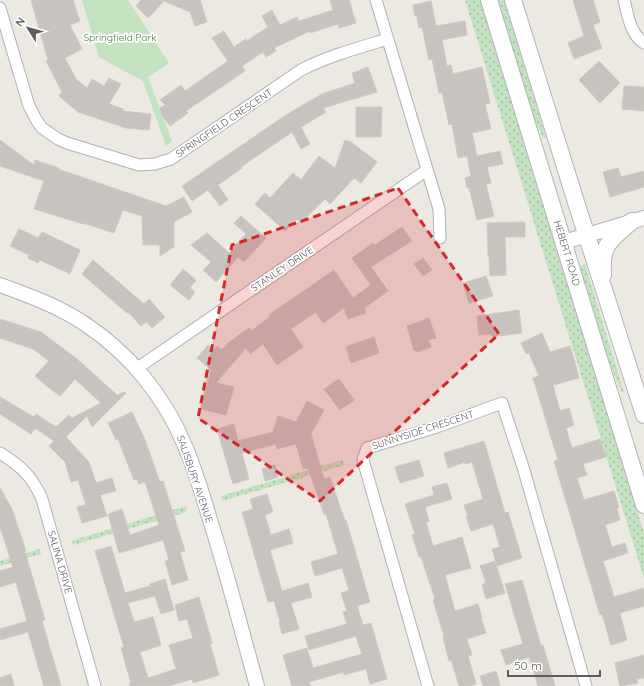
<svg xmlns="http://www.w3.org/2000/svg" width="644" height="686" viewBox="0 0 644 686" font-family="Quicksand,sans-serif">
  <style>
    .grass { fill: url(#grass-dots) }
    .park { fill: #c3e2c0 }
    .building { fill: #c7c3be; stroke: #d0c9c1 }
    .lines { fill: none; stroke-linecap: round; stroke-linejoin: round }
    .minor-casing { stroke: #afb3b6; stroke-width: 13 }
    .tertiary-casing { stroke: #afb3b6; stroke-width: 16 }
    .secondary-casing { stroke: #b1b5b8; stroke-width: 18 }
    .minor { stroke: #fff; stroke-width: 11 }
    .tertiary { stroke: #fff; stroke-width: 14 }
    .secondary { stroke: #fff; stroke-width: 16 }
    .marked { fill: #d62828; fill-opacity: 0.2; stroke: #d62828; stroke-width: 3; stroke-dasharray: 8 5; stroke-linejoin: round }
    .labels { text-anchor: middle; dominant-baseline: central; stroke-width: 3.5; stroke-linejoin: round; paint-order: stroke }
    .park-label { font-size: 10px; fill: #3f7f3b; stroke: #fff }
    .street-label { font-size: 10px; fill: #5a5e61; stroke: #fff }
  </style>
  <defs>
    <pattern id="grass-dots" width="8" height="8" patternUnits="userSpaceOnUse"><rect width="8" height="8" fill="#c3e2c0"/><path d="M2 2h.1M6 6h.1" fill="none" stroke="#a1ba9f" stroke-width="1.8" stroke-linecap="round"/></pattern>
  </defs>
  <rect width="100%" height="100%" fill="#ece8e2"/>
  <path class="grass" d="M 465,0 L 481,0 L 644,533 L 644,578 Z
    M 496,0 L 504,0 L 546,138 L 543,138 L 529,107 Z
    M 584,264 L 585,264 L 624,392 L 622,393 L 598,337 L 581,275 L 581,267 Z
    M 342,460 L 345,465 L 222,501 L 221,496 Z
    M 186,506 L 187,512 L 73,545 L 71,541 Z
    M 40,549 L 41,554 L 0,566 L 0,561 Z"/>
  <path class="park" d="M 82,0 L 128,0 L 169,63 L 148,77 L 172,141 L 166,146 L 143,81 L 99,57 Z"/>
  <path class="building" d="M 31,0 L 73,0 L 80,21 L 70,25 L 82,49 L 65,58 L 76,79 L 87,88 L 92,79 L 104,86 L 109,78 L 121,84 L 109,104 L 123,109 L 123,111 L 151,114 L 149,130 L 126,128 L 78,112 L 59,96 L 62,92 L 46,61 L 48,60 Z
    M 141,0 L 200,0 L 207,22 L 195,26 L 190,12 L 164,1 L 148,18 L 136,6 Z
    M 330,0 L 349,0 L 356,23 L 339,28 L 338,24 L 310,33 L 310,31 L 274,48 L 276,51 L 266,57 L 263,52 L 242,66 L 245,71 L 186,111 L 188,113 L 170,126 L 162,115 L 160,108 L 165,105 L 160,100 L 181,85 L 185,91 L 228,61 L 212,38 L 224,31 L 234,47 L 246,39 L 247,41 L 268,27 L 262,16 L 272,10 L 280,25 L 297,17 L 299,21 L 333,10 Z
    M 573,0 L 593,0 L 600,22 L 593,25 L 602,48 L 574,59 L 568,43 L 584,36 Z
    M 431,1 L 436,26 L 465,21 L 467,35 L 442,40 L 447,66 L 451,65 L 453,74 L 482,67 L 490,103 L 485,104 L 491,129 L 472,133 L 477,156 L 500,151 L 503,164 L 487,167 L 491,183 L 486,184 L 494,216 L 477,220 L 469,188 L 467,188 L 465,178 L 471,176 L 467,156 L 458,158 L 452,124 L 449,125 L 442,92 L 439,93 L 432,59 L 429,60 L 422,27 L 419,28 L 417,16 L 415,16 L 413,5 Z
    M 599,61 L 620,83 L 600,103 L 579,80 Z
    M 368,67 L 377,92 L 323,108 L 326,112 L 301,127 L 310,144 L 301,149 L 292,132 L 241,167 L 242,168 L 218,185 L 228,200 L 220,206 L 208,190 L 192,201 L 182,186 L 286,115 L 322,94 L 355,83 L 352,73 Z
    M 624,86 L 644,87 L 644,111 L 622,109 Z
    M 356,107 L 382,107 L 381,137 L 356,137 Z
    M 0,140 L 34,165 L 35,160 L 59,168 L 58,169 L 166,206 L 184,197 L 192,212 L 174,222 L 174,247 L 160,256 L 160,245 L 143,245 L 142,216 L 123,210 L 114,233 L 83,223 L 83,224 L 34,209 L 44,181 L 0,166 Z
    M 345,140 L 351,142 L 377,162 L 361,183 L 354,178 L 330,204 L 325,199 L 301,223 L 297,219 L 285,231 L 255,204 L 265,193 L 270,198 L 293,173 L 301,180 L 319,156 L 335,168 Z
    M 618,168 L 621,177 L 644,171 L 644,187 L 610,197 L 603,172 Z
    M 241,216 L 266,238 L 244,262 L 238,257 L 216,282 L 203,270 L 211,262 L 191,245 L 207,233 L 229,253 L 246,234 L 234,223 Z
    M 525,222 L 525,237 L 505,237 L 506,275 L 490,276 L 489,256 L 488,256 L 487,223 Z
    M 402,227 L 412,241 L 371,267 L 388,291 L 364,308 L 366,313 L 348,319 L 344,308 L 323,323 L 316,312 L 291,329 L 303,347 L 277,365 L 263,344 L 250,354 L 246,348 L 216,383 L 234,387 L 226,415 L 201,409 L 211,370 L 197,358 L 208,345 L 213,350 L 217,346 L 222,350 L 228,343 L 249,328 L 251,331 L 271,316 L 269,315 L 334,270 L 353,298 L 371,285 L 352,258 L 373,243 L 375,245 Z
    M 19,229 L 38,238 L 42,232 L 80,250 L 70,274 L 40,260 L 38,263 L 28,258 L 29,255 L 10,246 Z
    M 423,258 L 432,270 L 423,276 L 414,264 Z
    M 93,260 L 144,304 L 149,299 L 165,317 L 152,328 L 146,322 L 141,326 L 128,312 L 127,313 L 82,274 Z
    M 183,269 L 196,280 L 190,288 L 195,292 L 189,300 L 170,285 Z
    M 486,276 L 493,296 L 469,303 L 463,283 Z
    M 519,310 L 522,333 L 492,337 L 492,334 L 479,335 L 477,316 Z
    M 429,318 L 436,338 L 428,340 L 431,347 L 417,352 L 416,350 L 414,351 L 407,326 Z
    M 0,319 L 41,332 L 77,359 L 117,395 L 125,392 L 126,393 L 92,427 L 87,416 L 66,437 L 89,462 L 96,483 L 112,478 L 116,491 L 100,495 L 107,516 L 82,523 L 77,507 L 86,505 L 78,480 L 71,482 L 65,462 L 49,446 L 54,441 L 35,428 L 31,434 L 0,414 L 0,397 L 34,417 L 36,414 L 56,427 L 69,415 L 72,418 L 101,403 L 75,379 L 60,396 L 47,386 L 35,376 L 49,361 L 33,349 L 0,338 Z
    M 542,333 L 550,352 L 570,346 L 574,359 L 579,378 L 553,385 L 560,411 L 569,408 L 574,425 L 566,428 L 572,448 L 600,439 L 606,457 L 583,464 L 587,475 L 577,478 L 584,500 L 614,491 L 619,507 L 617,508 L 620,520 L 605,525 L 612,547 L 625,543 L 628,553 L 603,561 L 614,597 L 644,588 L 644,606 L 620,613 L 627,640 L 611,645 L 602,614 L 600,615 L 554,461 L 558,460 L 533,378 L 539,376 L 529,353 L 526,354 L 521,343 Z
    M 374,337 L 379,353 L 351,363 L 346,347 Z
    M 339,379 L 354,400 L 340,410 L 324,389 Z
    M 307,401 L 324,410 L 311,434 L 324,479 L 330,477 L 345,521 L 346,520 L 370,602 L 357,606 L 363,625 L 371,623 L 387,679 L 370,684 L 366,669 L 344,675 L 344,672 L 309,682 L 311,686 L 292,686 L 283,655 L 307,648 L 313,668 L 362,654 L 356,636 L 309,650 L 305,636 L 347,624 L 343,612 L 347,611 L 341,593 L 349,590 L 342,568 L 315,576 L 311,562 L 338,554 L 326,514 L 324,514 L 308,468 L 303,469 L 296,444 L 277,449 L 276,444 L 242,453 L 249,479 L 233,484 L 217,429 L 234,424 L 238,441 L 273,432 L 278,416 L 296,422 Z
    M 132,412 L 145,440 L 160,482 L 163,481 L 185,551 L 180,552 L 188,580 L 172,585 L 165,561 L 169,560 L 163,540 L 119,553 L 108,514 L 122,509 L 130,535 L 159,525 L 145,482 L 139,484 L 137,479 L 134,480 L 118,439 L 116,440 L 108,423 Z
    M 484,441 L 505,513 L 508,512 L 522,558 L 497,566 L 492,549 L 500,547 L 493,524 L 471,531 L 466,516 L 468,516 L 464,505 L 483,499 L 472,462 L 465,464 L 465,462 L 448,468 L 444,453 Z
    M 419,460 L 424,476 L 400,483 L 395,467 Z
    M 275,465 L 278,477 L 265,481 L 262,469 Z
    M 447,483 L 452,499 L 425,507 L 429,521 L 426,522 L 433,546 L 462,537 L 471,568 L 445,575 L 455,611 L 478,604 L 482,617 L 481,618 L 486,633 L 467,639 L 472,655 L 468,656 L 476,684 L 469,686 L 459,686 L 451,660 L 449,661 L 443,637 L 444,636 L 433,600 L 435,599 L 421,557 L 419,557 L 412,535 L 415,534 L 405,504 L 434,495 L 432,487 Z
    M 0,488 L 12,509 L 26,551 L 25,552 L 45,620 L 42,621 L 61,686 L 44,686 L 28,632 L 0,640 L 0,629 L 27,621 L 16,582 L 0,587 L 0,571 L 13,567 L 1,530 L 0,530 Z
    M 267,494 L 273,512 L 265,515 L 271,535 L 289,529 L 293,543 L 270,550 L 282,591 L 308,583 L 312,597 L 291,603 L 299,629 L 282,634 L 279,622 L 280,622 L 274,601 L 268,602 L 242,512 L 253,509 L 250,499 Z
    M 111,546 L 125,593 L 150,586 L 150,584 L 165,579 L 174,610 L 161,614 L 155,596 L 128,603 L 134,622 L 153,617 L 161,645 L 140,652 L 148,678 L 176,669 L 169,645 L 193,638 L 187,619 L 179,621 L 175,605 L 199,597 L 212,643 L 210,644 L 219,675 L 193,683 L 192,679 L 169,686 L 130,686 L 129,684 L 131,683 L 121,648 L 124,647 L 95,551 Z
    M 495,561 L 505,593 L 486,599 L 482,585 L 486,583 L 480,566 Z
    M 522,580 L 541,646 L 543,645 L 555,686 L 538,686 L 529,657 L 506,665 L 501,650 L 523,644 L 505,584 Z
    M 644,655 L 644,678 L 636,679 L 638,683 L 620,686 L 615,663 Z
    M 496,671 L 500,686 L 483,686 L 480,676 Z
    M 11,674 L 14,686 L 0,686 L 0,678 Z"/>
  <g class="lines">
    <g class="minor-casing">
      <path id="minor" d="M 376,0 L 439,209 L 440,238
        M 624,0 C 628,15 630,34 644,43
        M 0,8 L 29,106 L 37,121 L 42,128 L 58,139 L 67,143 L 139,165 L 155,164 L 171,159 L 301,70 C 328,56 358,48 388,39
        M 136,369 L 427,170
        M 0,453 C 21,466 32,476 42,499 L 95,686
        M 428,686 L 363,460 L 367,448 L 437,427 L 502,403 L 523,467 L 586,686"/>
    </g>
    <g class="tertiary-casing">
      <path id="tertiary" d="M 564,242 L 644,218
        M 0,285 C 30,296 58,306 85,324 C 129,353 165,397 185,446 C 196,471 203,497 211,523 C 228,577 242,632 257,686"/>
    </g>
    <g class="secondary-casing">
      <path id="secondary" d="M 489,0 L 644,505
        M 513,0 L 576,202 L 644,415
        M 603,275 C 601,243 610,241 632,221"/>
    </g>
    <use href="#minor" class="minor"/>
    <use href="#tertiary" class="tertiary"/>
    <use href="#secondary" class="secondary"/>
  </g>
  <path class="marked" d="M 398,188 L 499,334 L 320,501 L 198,418 L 232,245 Z"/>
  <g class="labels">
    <g class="park-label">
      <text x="120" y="37">Springfield Park</text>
    </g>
    <g class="street-label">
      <text transform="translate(224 123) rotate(-34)">SPRINGFIELD CRESCENT</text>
      <text transform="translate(567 253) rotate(73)">HEBERT ROAD</text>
      <text transform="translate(282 269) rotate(-34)">STANLEY DRIVE</text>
      <text transform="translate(423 430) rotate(-18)">SUNNYSIDE CRESCENT</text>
      <text transform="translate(195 479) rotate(71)">SALISBURY AVENUE</text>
      <text transform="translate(60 562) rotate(74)">SALINA DRIVE</text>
    </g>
  </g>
  <g transform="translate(28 28) rotate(307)" stroke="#ffffff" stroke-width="3" paint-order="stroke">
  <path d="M0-3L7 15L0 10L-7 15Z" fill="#5a5e61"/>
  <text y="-6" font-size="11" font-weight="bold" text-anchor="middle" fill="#5a5e61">N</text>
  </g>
  <path d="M508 670v6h92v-6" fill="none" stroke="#5a5e61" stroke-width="2"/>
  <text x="514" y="670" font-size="12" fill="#5a5e61" stroke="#ffffff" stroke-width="3" paint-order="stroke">50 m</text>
</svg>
